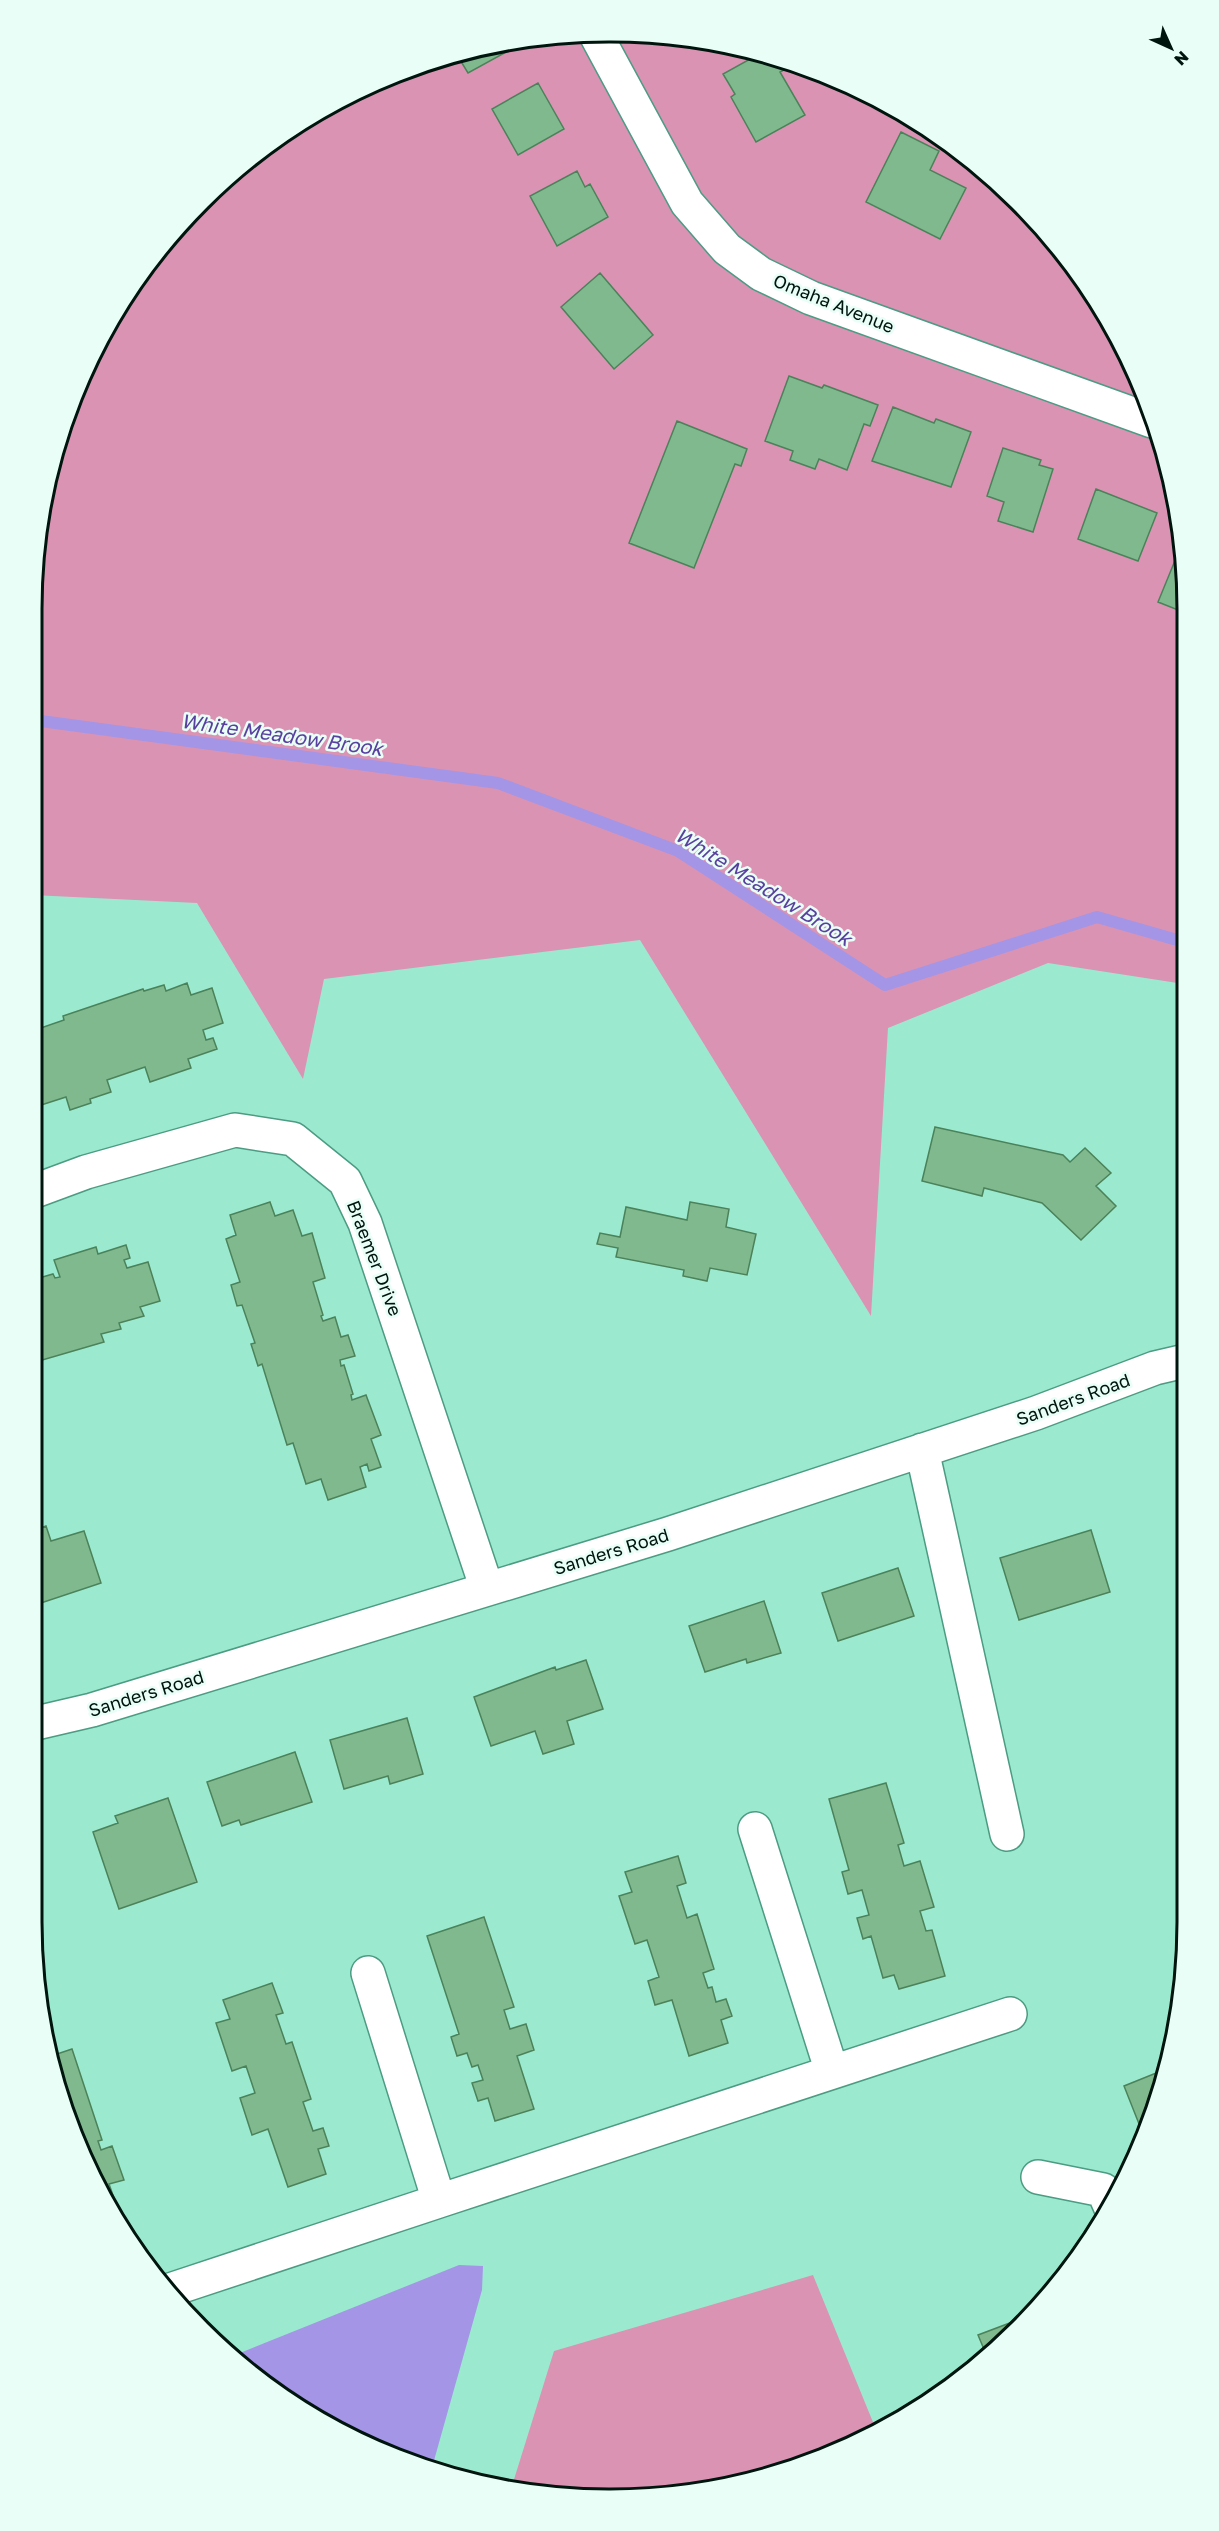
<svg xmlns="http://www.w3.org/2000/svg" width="1219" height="2531" viewBox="0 0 1219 2531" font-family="'Golos Text',sans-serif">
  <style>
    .green { fill: #db93b3 }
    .water { fill: #a495e6 }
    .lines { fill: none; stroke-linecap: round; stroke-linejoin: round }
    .stream { stroke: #a495e6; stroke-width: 12 }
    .building { fill: #80b98e; stroke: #4b825a; stroke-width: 1.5 }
    .minor-casing { stroke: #4c9b83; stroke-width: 36 }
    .minor { stroke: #fff; stroke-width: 33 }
    .labels { text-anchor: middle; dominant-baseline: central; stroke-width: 5; stroke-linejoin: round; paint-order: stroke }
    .street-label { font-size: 18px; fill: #00150e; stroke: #e8fef6 }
    .water-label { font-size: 20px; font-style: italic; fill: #59409f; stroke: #e8fef6 }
    .rim { fill: none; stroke: #00150e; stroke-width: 3 }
  </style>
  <rect width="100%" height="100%" fill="#9bead0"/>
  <path class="green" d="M 610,32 L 723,43 L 831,76 L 962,151 L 1068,258 L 1143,388 L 1183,534 L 1184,984 L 1048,963 L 888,1028 L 871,1316 L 640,940 L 324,979 L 303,1079 L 197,903 L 32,895 L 32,609 L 43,496 L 76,388 L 129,288 L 201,201 L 289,129 L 389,75 L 497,43 Z
    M 813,2275 L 877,2432 L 865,2440 L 685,2495 L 511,2489 L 554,2351 Z"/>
  <path class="water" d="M 459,2265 L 483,2266 L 482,2290 L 433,2464 L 320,2422 L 230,2357 Z"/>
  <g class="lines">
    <path class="stream" d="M 32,728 L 41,721 L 498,783 L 678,851 L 885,985 L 1097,917 L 1184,942"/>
  </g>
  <path class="building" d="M 513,41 L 517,46 L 468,73 L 457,55 L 497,43 Z
    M 759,54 L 777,59 L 784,70 L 780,72 L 805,115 L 756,142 L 731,97 L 735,94 L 723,74 Z
    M 538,83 L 564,129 L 518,155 L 492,109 Z
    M 901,132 L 939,151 L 930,170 L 966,188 L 940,239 L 866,202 Z
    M 577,171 L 585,187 L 590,184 L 608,217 L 557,246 L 530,196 Z
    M 600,273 L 653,335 L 614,369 L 561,307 Z
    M 789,376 L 822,388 L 824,385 L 878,405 L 870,426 L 864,424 L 847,470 L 819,459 L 815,469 L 790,460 L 793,451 L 765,441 Z
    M 893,407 L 934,423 L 936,419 L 971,432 L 951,487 L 872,461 Z
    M 677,421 L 747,449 L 741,466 L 735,464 L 694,568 L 629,543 Z
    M 1003,448 L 1041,460 L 1039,465 L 1053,469 L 1033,532 L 998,521 L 1004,502 L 987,496 Z
    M 1096,489 L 1157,513 L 1138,561 L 1078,539 Z
    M 1183,541 L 1183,612 L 1158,602 Z
    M 187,983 L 191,995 L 212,988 L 223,1023 L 203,1030 L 206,1040 L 213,1038 L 217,1049 L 188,1059 L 191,1068 L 150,1082 L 145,1067 L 107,1080 L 111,1092 L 90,1099 L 91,1103 L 70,1110 L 66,1097 L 32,1108 L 32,1031 L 64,1020 L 63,1016 L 143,989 L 144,991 L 164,985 L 166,991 Z
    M 935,1127 L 1063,1155 L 1070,1162 L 1085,1148 L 1111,1173 L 1096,1186 L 1116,1206 L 1081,1240 L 1042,1203 L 984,1188 L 982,1196 L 922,1181 Z
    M 270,1202 L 275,1216 L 293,1210 L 302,1236 L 312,1233 L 325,1278 L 313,1282 L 323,1315 L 321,1316 L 323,1321 L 335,1317 L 341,1337 L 348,1335 L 355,1356 L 340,1360 L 341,1366 L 344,1365 L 353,1394 L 351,1395 L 352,1400 L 366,1395 L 381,1435 L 371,1439 L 381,1467 L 369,1471 L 367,1464 L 360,1467 L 366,1487 L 328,1500 L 321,1479 L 306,1484 L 293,1443 L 287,1445 L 262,1364 L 258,1366 L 251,1344 L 255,1343 L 242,1305 L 237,1306 L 231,1285 L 240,1282 L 226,1239 L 236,1235 L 230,1215 Z
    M 690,1202 L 729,1209 L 726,1227 L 756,1234 L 747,1275 L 710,1268 L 707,1281 L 683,1276 L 684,1270 L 616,1257 L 618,1248 L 597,1244 L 600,1233 L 620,1237 L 626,1207 L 687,1220 Z
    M 126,1245 L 130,1258 L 124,1260 L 127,1268 L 148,1262 L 160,1301 L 140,1307 L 144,1316 L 119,1323 L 121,1329 L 101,1334 L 104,1342 L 32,1363 L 32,1280 L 53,1274 L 55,1278 L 60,1277 L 54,1260 L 96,1247 L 98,1254 Z
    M 46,1526 L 51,1541 L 84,1531 L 101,1583 L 32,1606 L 32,1531 Z
    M 1091,1530 L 1110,1592 L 1019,1620 L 1000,1558 Z
    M 898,1568 L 914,1616 L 838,1641 L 822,1593 Z
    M 764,1601 L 781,1653 L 747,1663 L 746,1659 L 705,1672 L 689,1626 Z
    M 586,1660 L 603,1709 L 567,1721 L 574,1744 L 543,1754 L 535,1731 L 491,1746 L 474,1697 L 555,1667 L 556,1670 Z
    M 407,1718 L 423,1774 L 390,1784 L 388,1776 L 344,1789 L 330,1740 Z
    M 295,1752 L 312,1802 L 241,1825 L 239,1820 L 222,1826 L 207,1782 Z
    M 886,1783 L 904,1843 L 898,1845 L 904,1866 L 920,1861 L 934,1907 L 920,1911 L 926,1931 L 932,1930 L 945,1976 L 899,1989 L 894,1975 L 883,1978 L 871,1936 L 863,1939 L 857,1918 L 869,1915 L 862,1890 L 848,1894 L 842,1872 L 849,1870 L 829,1799 Z
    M 168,1798 L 197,1882 L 119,1909 L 93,1832 L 118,1823 L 115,1816 Z
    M 32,1823 L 39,1868 L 32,1869 Z
    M 678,1856 L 686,1883 L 677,1886 L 687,1918 L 697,1914 L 714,1969 L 703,1973 L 708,1988 L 712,1987 L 716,2002 L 726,1999 L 732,2016 L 721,2020 L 728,2043 L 689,2056 L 672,2000 L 655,2005 L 648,1981 L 659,1977 L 647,1940 L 635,1944 L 619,1896 L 632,1892 L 625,1872 Z
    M 484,1917 L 514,2007 L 504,2010 L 510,2029 L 526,2024 L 534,2050 L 517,2056 L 534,2109 L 495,2121 L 488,2098 L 478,2101 L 472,2083 L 483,2080 L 478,2065 L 472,2067 L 467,2053 L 457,2056 L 451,2037 L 459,2034 L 427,1936 Z
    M 272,1983 L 283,2013 L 276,2015 L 286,2044 L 292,2042 L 311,2099 L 303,2102 L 313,2131 L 323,2128 L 329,2146 L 318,2149 L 326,2174 L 288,2187 L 268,2129 L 252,2135 L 240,2098 L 255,2093 L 246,2066 L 232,2071 L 216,2023 L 230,2019 L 223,2000 Z
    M 72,2049 L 102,2140 L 98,2141 L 101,2150 L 112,2146 L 124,2180 L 109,2184 L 120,2215 L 62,2108 L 54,2055 Z
    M 1166,2069 L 1145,2139 L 1124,2086 Z
    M 1031,2315 L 1018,2330 L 986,2354 L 978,2335 Z"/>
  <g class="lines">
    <g class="minor-casing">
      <path id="minor" d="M 595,33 L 687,203 L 727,249 L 761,274 L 811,298 L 1152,421
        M 32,1192 L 86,1172 L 235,1130 L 293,1139 L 345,1181 L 365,1223 L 487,1589
        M 922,1450 L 1007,1834
        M 32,1724 L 92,1710 L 668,1534 L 1036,1413 L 1155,1368 L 1185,1361
        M 755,1829 L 832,2072
        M 1038,2177 L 1103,2190 L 1110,2206
        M 439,2201 L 1010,2014
        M 167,2291 L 439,2201 L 368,1973"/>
    </g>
    <use href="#minor" class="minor"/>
  </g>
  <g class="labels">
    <g class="street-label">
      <text transform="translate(834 303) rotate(22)">Omaha Avenue</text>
      <text transform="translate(375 1258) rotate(69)">Braemer Drive</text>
      <text transform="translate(1073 1399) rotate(-20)">Sanders Road</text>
      <text transform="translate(611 1551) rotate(-17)">Sanders Road</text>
      <text transform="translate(146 1693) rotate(-17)">Sanders Road</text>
    </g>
    <g class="water-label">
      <text transform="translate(282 734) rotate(8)">White Meadow Brook</text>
      <text transform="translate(764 886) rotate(32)">White Meadow Brook</text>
    </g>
  </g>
  <path d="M0 0H1219V2531H0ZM609 42H610A567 567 0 0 1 1177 609V1922A567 567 0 0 1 610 2489H609A567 567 0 0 1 42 1922V609A567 567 0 0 1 609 42Z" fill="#e8fef6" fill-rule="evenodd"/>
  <path class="rim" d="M609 42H610A567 567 0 0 1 1177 609V1922A567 567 0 0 1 610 2489H609A567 567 0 0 1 42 1922V609A567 567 0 0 1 609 42Z"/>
  <g transform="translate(1171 48) rotate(135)" stroke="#e8fef6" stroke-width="4.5" paint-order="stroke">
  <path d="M0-4.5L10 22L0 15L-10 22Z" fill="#00150e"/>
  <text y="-9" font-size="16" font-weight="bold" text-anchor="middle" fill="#00150e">N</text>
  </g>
</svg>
